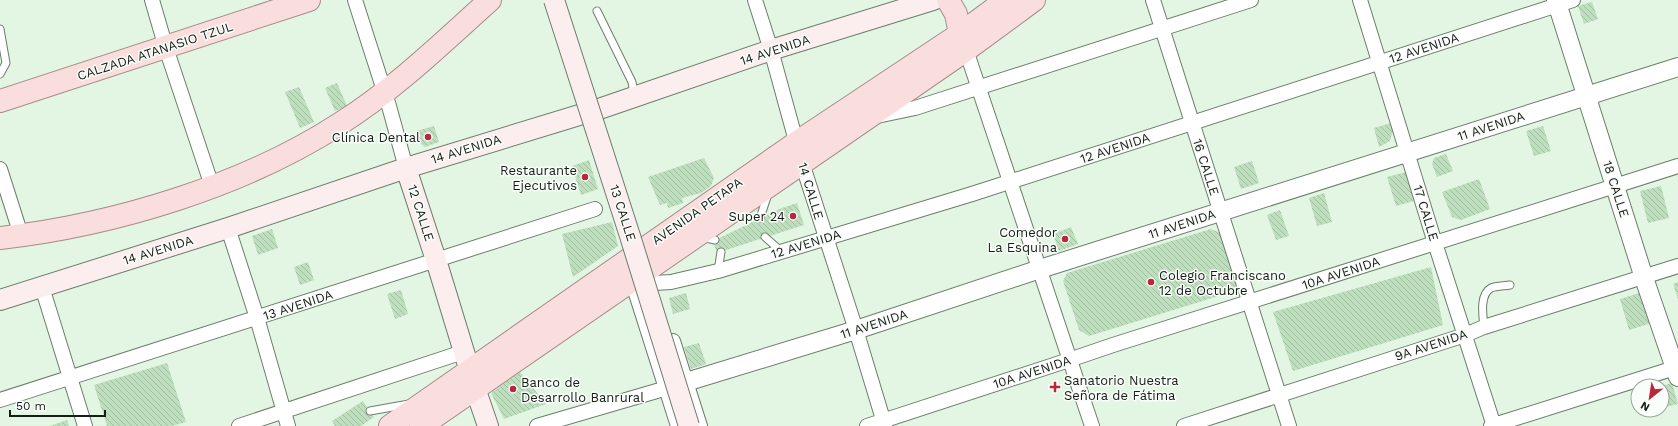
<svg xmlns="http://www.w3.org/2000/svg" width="1678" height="426" viewBox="0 0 1678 426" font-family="'Work Sans',sans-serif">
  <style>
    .building { fill: url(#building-back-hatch) }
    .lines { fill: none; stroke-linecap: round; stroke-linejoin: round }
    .service-casing { stroke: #6c7d6c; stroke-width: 9 }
    .minor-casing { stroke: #6c7d6c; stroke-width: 16 }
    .tertiary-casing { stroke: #6c7d6c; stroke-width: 20 }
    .secondary-casing { stroke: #6c7d6c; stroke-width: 22 }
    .primary-casing { stroke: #a78c89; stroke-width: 24 }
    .service { stroke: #fff; stroke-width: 7 }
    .minor { stroke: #fff; stroke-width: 14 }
    .tertiary { stroke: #fff; stroke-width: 18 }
    .secondary { stroke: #fceeee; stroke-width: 20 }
    .primary { stroke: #f9dedd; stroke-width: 22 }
    .secondary-bridge-casing { stroke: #6c7d6c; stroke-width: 22; stroke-linecap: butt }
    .secondary-bridge { stroke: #fceeee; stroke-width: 20 }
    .poi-dot { fill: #b8273b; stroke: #fafefa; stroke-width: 1.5 }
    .labels { text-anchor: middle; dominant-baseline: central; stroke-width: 3; stroke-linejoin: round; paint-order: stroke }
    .street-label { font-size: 13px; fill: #161c16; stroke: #fafefa }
    .poi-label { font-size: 13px; fill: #161c16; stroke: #fafefa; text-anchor: end }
  </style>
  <defs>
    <pattern id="building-back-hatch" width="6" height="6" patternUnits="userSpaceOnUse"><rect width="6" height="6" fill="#bddfbd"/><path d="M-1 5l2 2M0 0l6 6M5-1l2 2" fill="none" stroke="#a2bfa2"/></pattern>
  </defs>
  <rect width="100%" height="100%" fill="#e3f6e3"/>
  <path class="building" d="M 1592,2 L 1598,19 L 1584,24 L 1578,6 Z
    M 337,83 L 347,106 L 335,111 L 325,88 Z
    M 299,87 L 314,122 L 300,128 L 285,92 Z
    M 1391,123 L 1393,130 L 1390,141 L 1379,147 L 1374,128 Z
    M 434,126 L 439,142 L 425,147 L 421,144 L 416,131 Z
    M 1543,126 L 1551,151 L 1534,156 L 1526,131 Z
    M 1446,154 L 1453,171 L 1437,177 L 1432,164 L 1434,158 Z
    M 704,158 L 714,178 L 711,186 L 701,193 L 682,198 L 683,203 L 668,208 L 667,203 L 660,205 L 648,177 Z
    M 589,160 L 598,189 L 581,195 L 572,166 Z
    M 1252,161 L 1259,183 L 1241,189 L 1234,167 Z
    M 1406,172 L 1414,201 L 1396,206 L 1387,177 Z
    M 1479,179 L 1490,209 L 1461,220 L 1452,217 L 1442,192 Z
    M 1661,186 L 1669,218 L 1648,223 L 1640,191 Z
    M 1324,193 L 1332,222 L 1317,226 L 1309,198 Z
    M 797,203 L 804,225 L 717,253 L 713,241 L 782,208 Z
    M 1280,210 L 1289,236 L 1276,240 L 1267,215 Z
    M 612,222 L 618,246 L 573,277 L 562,234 Z
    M 1071,227 L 1078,244 L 1059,251 L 1053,234 Z
    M 272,229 L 278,248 L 258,255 L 252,236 Z
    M 1211,229 L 1223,234 L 1239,283 L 1235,291 L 1089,336 L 1079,330 L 1063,281 L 1067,273 Z
    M 308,262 L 314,280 L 300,285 L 294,267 Z
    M 1431,267 L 1443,325 L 1293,371 L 1273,312 Z
    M 1678,282 L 1678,299 L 1673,284 Z
    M 401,290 L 408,314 L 395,319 L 387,294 Z
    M 1646,291 L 1655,322 L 1629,330 L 1620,299 Z
    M 686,293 L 690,309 L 673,314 L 669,298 Z
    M 699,343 L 706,364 L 691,369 L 684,347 Z
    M 167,363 L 186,422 L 172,426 L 107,426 L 94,385 Z
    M 520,372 L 546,404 L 504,419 L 491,393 Z
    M 1672,383 L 1678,404 L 1662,408 L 1662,386 Z
    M 363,401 L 374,417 L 361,426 L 335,426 L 332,421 Z
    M 67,420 L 69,426 L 50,426 Z"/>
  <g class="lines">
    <g class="service-casing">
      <path id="service" d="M 597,11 L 632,82 L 634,95
        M 0,74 L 6,63 L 0,29
        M 760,218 L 768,194
        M 702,237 L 715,240
        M 765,237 L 782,252
        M 718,271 L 721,252
        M 1484,327 C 1483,316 1479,295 1491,288 C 1496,286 1505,286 1510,285
        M 370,411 L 409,404"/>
    </g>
    <g class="minor-casing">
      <path id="minor" d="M 152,0 L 166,48 L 212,186
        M 355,0 L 389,106 L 406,168
        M 755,0 L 771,50 L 802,163 L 856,330 L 885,426
        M 1153,0 L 1289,426
        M 1360,0 L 1435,243 L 1494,426
        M 966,50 L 1092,426
        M 877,116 L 915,108 L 1251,0
        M 0,169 L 21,235
        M 228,228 L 257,318 L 288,426
        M 632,281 L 678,426
        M 654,283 L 671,282 L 718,271 L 972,194 L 1573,0
        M 42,287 L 85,426
        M 673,341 L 700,426
        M 0,400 L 595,209
        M 239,426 L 463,352
        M 537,426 L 667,388
        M 867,426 L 1069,360 L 1113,345 L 1678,166
        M 1184,426 L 1465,335 L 1484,327 L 1678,266
        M 1491,426 L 1678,367"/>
    </g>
    <g class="tertiary-casing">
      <path id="tertiary" d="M 1556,0 L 1644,278 L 1678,377
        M 686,382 L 856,330 L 1040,269 L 1678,67"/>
    </g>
    <g class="secondary-casing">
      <path id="secondary" d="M 406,168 L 436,260 L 475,388 L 488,426
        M 0,300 L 228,228 L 406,168 L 599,109 L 771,50 L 933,0"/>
    </g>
    <g class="primary-casing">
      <path id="primary" d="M 948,0 L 956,14 L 960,34
        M 0,101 L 309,0
        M 0,238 C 114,225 244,186 341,123 C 395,89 442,43 490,0
        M 390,426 L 796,143 L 960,34 L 1006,0
        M 421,426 L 966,50 L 1034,0"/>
    </g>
    <use href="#service" class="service"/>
    <use href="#minor" class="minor"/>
    <use href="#tertiary" class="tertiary"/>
    <use href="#secondary" class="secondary"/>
    <use href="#primary" class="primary"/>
    <g class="secondary-bridge-casing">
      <path id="secondary-bridge" d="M 554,0 L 630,236 L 689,426"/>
    </g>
    <use href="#secondary-bridge" class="secondary-bridge"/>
  </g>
  <g class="poi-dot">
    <circle cx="428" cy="137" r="4"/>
    <circle cx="585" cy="177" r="4"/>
    <circle cx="793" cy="216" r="4"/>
    <circle cx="1065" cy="239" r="4"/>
    <circle cx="1151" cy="282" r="4"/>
    <path d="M1053 381h4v4h4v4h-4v4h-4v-4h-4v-4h4z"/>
    <circle cx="513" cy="389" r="4"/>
  </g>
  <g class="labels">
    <g class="street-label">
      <text transform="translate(1424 48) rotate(-18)">12 AVENIDA</text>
      <text transform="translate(775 50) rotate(-18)">14 AVENIDA</text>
      <text transform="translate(155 51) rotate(-18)">CALZADA ATANASIO TZUL</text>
      <text transform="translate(1491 126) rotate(-18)">11 AVENIDA</text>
      <text transform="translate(1115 148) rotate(-18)">12 AVENIDA</text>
      <text transform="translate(466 149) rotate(-17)">14 AVENIDA</text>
      <text transform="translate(1206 167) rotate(72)">16 CALLE</text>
      <text transform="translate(1616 189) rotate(72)">18 CALLE</text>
      <text transform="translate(811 191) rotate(73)">14 CALLE</text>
      <text transform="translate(697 211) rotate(-35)">AVENIDA PETAPA</text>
      <text transform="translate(421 213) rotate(72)">12 CALLE</text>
      <text transform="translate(623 213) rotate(72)">13 CALLE</text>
      <text transform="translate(1426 213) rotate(73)">17 CALLE</text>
      <text transform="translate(1182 224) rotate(-18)">11 AVENIDA</text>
      <text transform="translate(806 244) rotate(-17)">12 AVENIDA</text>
      <text transform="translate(158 250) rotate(-17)">14 AVENIDA</text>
      <text transform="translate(1341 273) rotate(-18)">10A AVENIDA</text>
      <text transform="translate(298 305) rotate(-18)">13 AVENIDA</text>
      <text transform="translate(874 324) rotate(-18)">11 AVENIDA</text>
      <text transform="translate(1431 345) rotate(-18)">9A AVENIDA</text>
      <text transform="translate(1032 372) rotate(-18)">10A AVENIDA</text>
    </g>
    <g class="poi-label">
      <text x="420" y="137">Clínica Dental</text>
      <text x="577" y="170">Restaurante<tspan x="577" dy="15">Ejecutivos</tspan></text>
      <text x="785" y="216">Super 24</text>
      <text x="1057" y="232">Comedor<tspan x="1057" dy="15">La Esquina</tspan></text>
      <text x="1159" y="275" text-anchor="start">Colegio Franciscano<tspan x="1159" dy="15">12 de Octubre</tspan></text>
      <text x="1064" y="380" text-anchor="start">Sanatorio Nuestra<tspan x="1064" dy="15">Señora de Fátima</tspan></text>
      <text x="521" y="382" text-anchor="start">Banco de<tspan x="521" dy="15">Desarrollo Banrural</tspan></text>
    </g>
  </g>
  <g transform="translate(1650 398) rotate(210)"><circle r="19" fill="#fafefa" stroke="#9fa49f"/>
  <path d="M0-3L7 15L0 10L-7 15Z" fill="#b8273b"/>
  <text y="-6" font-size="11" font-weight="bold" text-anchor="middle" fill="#161c16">N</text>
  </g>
  <path d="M10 410v6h95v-6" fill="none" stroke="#161c16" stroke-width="2"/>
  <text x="16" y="410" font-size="12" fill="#161c16" stroke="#fafefa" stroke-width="3" paint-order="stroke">50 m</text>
</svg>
